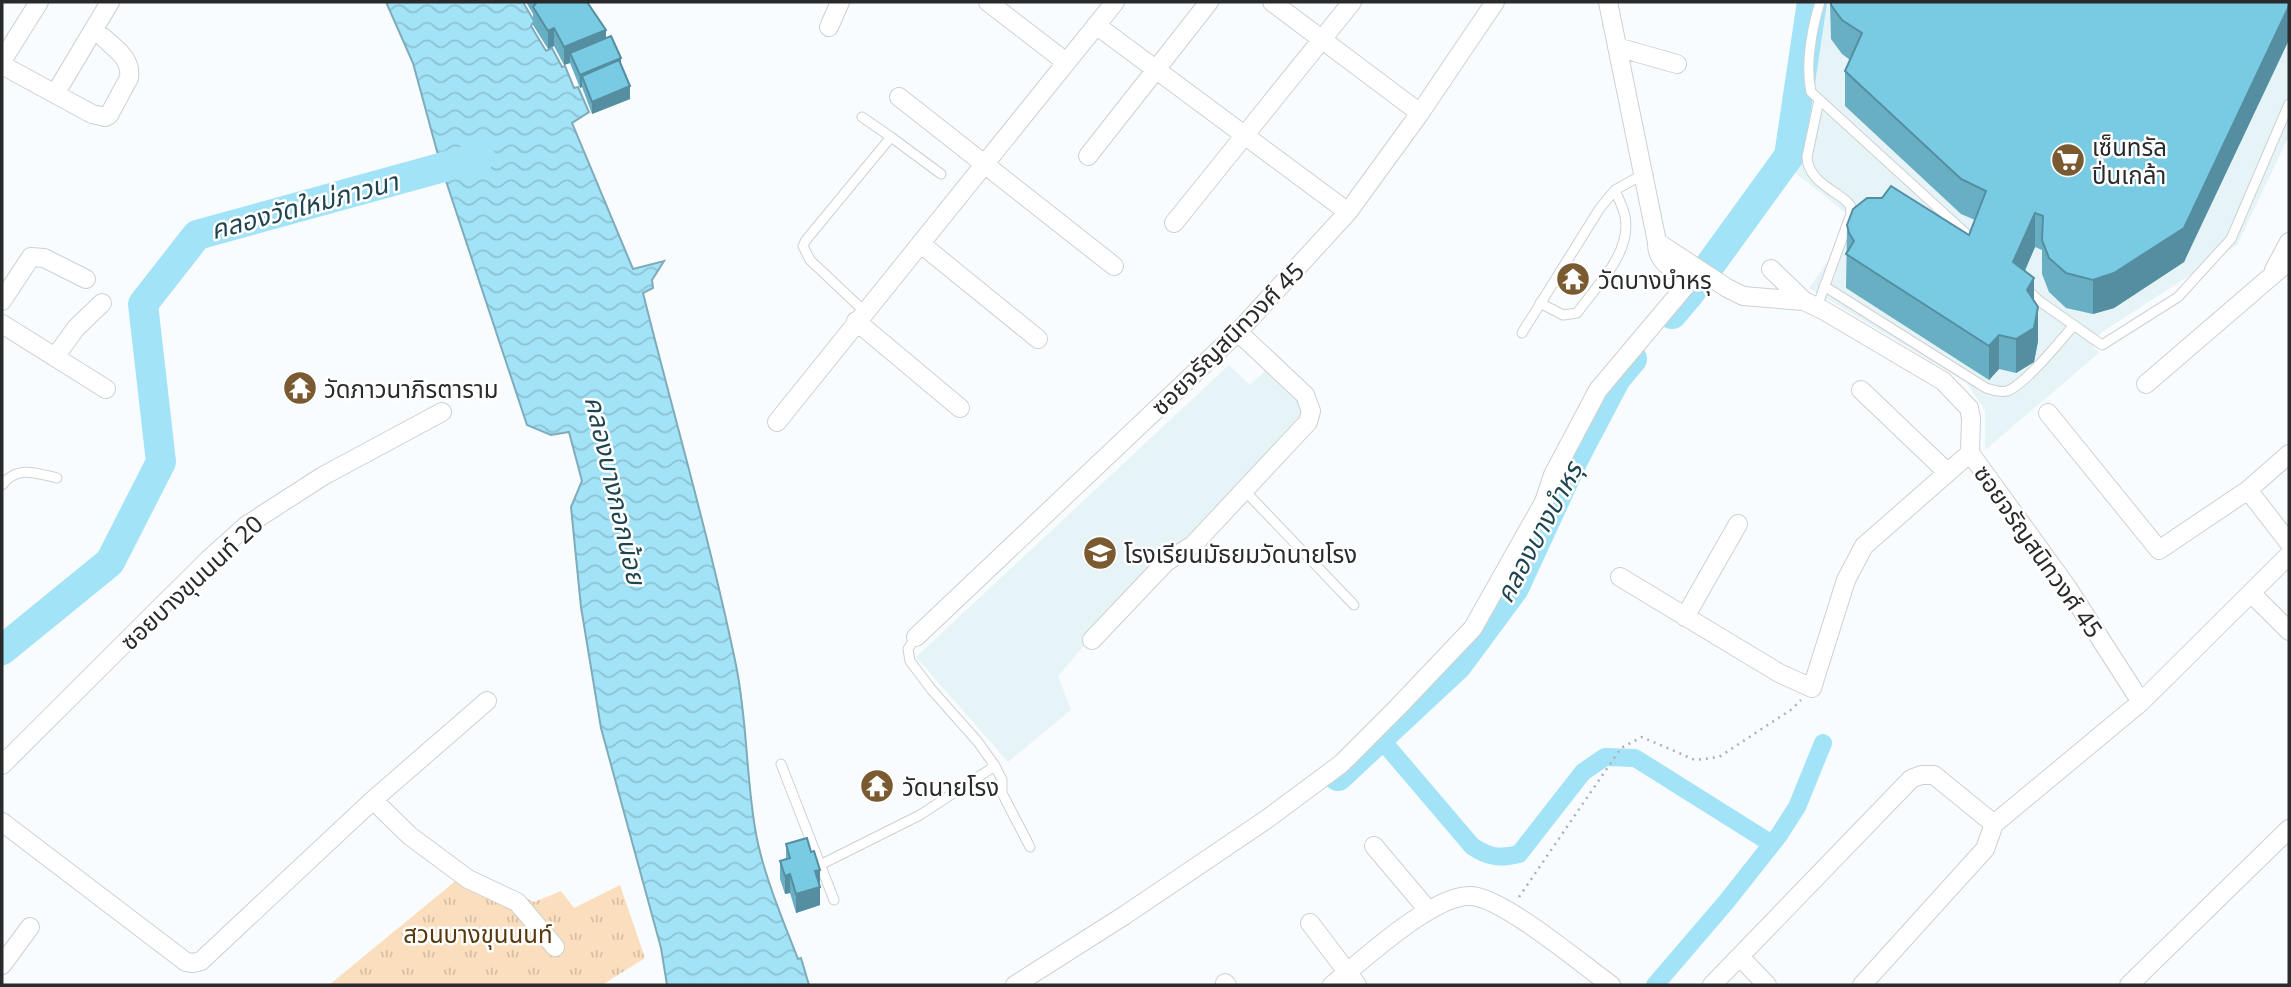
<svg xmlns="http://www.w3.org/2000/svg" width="2291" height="987" viewBox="0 0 2291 987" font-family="'Noto Sans','Noto Sans Thai',sans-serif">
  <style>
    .built { fill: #e6f3f7 }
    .grass { fill: url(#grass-tufts) }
    .water { fill: url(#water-waves); stroke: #7eacba; stroke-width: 2 }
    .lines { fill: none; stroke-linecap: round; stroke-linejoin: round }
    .canal { stroke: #a3e3f7; stroke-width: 18 }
    .river { stroke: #a3e3f7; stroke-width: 30 }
    .service-casing { stroke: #cdd1d2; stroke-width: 11 }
    .minor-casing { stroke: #cdd1d2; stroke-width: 20 }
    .path { stroke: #aeb0b2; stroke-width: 2.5; stroke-dasharray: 2 5; stroke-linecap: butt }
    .service { stroke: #fff; stroke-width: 9 }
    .minor { stroke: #fff; stroke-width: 18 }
    .wall { fill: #68afc4 }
    .shaded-wall { fill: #558ea0 }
    .building { fill: #79cbe4; stroke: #558ea0; stroke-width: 2 }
    .labels { text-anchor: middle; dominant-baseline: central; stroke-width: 5; stroke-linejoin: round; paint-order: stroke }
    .poi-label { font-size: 24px; fill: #292a2b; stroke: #fff; text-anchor: start }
    .street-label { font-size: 24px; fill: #292a2b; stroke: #fff }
    .park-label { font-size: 24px; fill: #57390d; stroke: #fff }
    .water-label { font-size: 26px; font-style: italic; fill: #1f4550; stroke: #fff }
  </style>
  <defs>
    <pattern id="grass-tufts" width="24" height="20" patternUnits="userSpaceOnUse" patternTransform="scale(1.75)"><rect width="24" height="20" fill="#fadebd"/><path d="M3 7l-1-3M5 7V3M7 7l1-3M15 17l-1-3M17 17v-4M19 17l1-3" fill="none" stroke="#d6bfa3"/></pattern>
    <pattern id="water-waves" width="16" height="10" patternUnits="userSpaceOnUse" patternTransform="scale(1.75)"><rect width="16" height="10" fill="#a3e3f7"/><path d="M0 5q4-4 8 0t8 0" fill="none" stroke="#8cc3d4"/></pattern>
  </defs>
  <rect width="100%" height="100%" fill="#f9fcfe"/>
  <path class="built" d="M 1824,2 L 2289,2 L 2289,136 L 2237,245 L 2102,332 L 2091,343 L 2099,353 L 1985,450 L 1985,410 L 1966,382 L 1809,288 L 1856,221 L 1793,171 L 1804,92 Z
    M 1229,365 L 1250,385 L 1269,367 L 1305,404 L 1305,419 L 1089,640 L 1058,676 L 1071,710 L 1008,762 L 916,657 Z"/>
  <path class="grass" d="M 470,869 L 534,902 L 561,891 L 574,908 L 620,885 L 645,958 L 602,985 L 329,985 Z"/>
  <path class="water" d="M 386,2 L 523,2 L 534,21 L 531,26 L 546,51 L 552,48 L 562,67 L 565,66 L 574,88 L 578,87 L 589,112 L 572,123 L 633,269 L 664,261 L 652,280 L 653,288 L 643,293 C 674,417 710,540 736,665 C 747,719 746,774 755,828 C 761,868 783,921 798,959 L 801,958 L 809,985 L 667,985 L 661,948 L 601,728 L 581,607 L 571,507 L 582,481 L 569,432 L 551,435 L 527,425 L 441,166 L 413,63 Z"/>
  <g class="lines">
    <path class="canal" d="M 1380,738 L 1472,846 C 1488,857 1499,859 1519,854 L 1583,772 L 1605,757 L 1635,758 L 1772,844
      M 1655,985 L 1727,901 L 1779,835 L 1797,807 L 1823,743"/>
    <path class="river" d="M 1672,314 L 1689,294 L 1789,156 L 1812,2
      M 2,650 L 110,562 L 161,462 L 143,304 L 197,235 L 480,157
      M 1338,776 L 1457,665 L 1514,588 L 1574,458 L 1616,378 L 1632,359"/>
    <g class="service-casing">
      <path id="service" d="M 1820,2 C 1812,28 1805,65 1811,92 L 1972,239
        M 862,117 L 891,137
        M 1824,286 L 1986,388 C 1993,390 2000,393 2007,391 C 2025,385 2060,341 2074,325
        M 2026,288 L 2038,300 L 2102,345 L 2178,297 L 2231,239 L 2289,104
        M 1540,303 L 1563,315 L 1577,313 C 1597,285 1632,253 1625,216 C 1623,207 1618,198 1615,190
        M 1817,307 L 1851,214 L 1850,205 L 1845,200 C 1830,188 1808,179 1807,157 L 1819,100
        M 864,311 L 810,260 L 803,246 L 806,240 L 891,137 L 941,174
        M 1522,333 L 1600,208 L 1615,190 L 1642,175
        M 2,485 C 17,465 36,473 57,478
        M 1245,491 L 1354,605
        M 781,764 L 834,900
        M 995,766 L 1002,780 L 1002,793 L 1030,847
        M 820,865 L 920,815 L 995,766 L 978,742 L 931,689 L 910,661 L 908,649 L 916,637"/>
    </g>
    <g class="minor-casing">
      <path id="minor" d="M 988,2 L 1066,62
        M 1272,2 L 1420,113
        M 1608,2 L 1657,242 L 1727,288 L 1743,296 L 1804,301 L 1823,310 L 1943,381 L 1969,408 L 1971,418 L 1970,453 L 2067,587 L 2141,702
        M 1096,25 L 1348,212
        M 829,27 L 840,2
        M 1617,47 L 1677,64
        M 2,61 L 39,2
        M 2,65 L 92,114 L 105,117 L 109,115 L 129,78 C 132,58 115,49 103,37
        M 55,94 L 110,2
        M 899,97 L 1114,266
        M 1088,156 L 1209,2
        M 1174,223 L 1352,2
        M 921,244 L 1038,339
        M 1771,269 L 1804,301
        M 2274,270 L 2289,242
        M 2,301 L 31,257 L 44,258 L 86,279
        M 856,321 L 960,408
        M 2,324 L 106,389
        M 55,357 L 76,328 L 102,303
        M 2146,384 L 2289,261
        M 1861,390 L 1947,472
        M 2048,413 L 2159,550 L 2248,490 L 2289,454
        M 777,422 L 1115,2
        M 2248,490 L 2289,543
        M 1620,577 L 1779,673 L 1812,688 L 1846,580 L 1864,546 L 1970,453
        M 2252,594 L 2289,631
        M 1685,617 L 1738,524
        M 916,637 L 1238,332 L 1348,212 L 1420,113 L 1495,2
        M 1092,640 L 1166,562 L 1193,545 L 1308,422 L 1311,411 L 1305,395 L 1238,332
        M 2,765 L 208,560 L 247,525 L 323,476 L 442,412
        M 373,800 L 410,836 L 468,879 L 517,902 L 555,947
        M 2,822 L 186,962 L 193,963 L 201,961 L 373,800 L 487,701
        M 1994,824 L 2141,702 L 2289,555
        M 1374,846 L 1428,910
        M 1310,923 L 1357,985
        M 1740,957 L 1767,985
        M 2,965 L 30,927
        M 1225,983 L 1227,985
        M 1015,985 L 1125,915 L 1267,819 L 1341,764 L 1398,707 L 1473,628 L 1544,502 L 1553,475 L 1598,390 L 1688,283 L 1687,280 C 1673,269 1656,262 1657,242
        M 1332,985 C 1362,961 1433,894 1471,896 C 1502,897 1583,965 1611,985
        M 1712,985 L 1911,779 L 1921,775 L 1934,775 L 1994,824
        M 1862,985 L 1985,849 L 1994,824
        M 2129,985 L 2289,829"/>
    </g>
    <path class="path" d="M 1519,897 L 1621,748 L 1642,737 L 1695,760 L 1719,757 L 1792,709 L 1801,700"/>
    <use href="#service" class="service"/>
    <use href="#minor" class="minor"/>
  </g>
  <path class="wall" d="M 526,2 L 587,2 L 621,65 L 630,99 L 592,114 L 582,87 L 580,88 L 570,63 L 564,65 L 554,46 L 548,49 L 533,25 L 533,14 Z
    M 1830,2 L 2289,2 L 2184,262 L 2114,308 L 2093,314 L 2066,308 L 2049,292 L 2042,274 L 2042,250 L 2035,247 L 2025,271 L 2034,300 L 2038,341 L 2034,362 L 2016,373 L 1999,369 L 1989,380 L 1846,288 L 1847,225 L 1969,235 L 1975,220 L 1961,214 L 1845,106 L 1845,71 L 1850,60 L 1842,54 L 1831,39 Z
    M 786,844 L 820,884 L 820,905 L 796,913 L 790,893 L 785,894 L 780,879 L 780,861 L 786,859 Z"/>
  <path class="shaded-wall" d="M 2289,6 L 2289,40 L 2184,262 L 2114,308 L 2093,314 L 2093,280 Z
    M 554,28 L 554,46 L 548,49 L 548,31 Z
    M 606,30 L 606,48 L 570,53 L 570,63 L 564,65 L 564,47 Z
    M 621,58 L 621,70 L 582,76 L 582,87 L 580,88 L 580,75 Z
    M 630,86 L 630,99 L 592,114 L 592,102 Z
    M 2035,213 L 2035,247 L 2013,296 L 2013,262 Z
    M 2034,278 L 2034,313 L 2027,290 Z
    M 2038,307 L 2038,341 L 2034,362 L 2016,373 L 2016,339 Z
    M 1999,335 L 1999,369 L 1989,380 L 1989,346 Z
    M 820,870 L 820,905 L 796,913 L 796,894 L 815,871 Z
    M 790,874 L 790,893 L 785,894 L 785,876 Z"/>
  <path class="building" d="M 537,2 L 587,2 L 606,30 L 564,47 L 554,28 L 548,31 L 533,7 Z
    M 1831,2 L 2289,2 L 2289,6 L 2184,228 L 2114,273 L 2093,280 L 2066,273 L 2049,258 L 2042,240 L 2043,216 L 2035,213 L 2013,262 L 2034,278 L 2027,290 L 2038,307 L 2034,328 L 2016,339 L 1999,335 L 1989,346 L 1846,254 L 1854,241 L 1849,233 L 1847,225 L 1853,209 L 1867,198 L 1882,198 L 1891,186 L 1969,235 L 1986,191 L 1961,179 L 1845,71 L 1862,33 L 1842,20 L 1831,5 Z
    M 611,36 L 621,58 L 580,75 L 570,53 Z
    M 619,60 L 630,86 L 592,102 L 582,76 Z
    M 807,838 L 811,852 L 814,851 L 820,870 L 815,871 L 820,887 L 796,894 L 790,874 L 785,876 L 780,861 L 790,858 L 786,844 Z"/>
  <defs>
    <g id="supermarket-disc" transform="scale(1.75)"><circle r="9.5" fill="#7a5a30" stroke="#fff"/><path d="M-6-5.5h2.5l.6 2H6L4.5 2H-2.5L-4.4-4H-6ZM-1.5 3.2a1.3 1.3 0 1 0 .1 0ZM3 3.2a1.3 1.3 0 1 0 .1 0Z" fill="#fff"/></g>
    <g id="temple-disc" transform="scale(1.75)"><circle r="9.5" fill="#7a5a30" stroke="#fff"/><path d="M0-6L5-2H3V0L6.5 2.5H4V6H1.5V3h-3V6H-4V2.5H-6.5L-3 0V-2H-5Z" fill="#fff"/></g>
    <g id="school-disc" transform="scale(1.75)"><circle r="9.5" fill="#7a5a30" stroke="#fff"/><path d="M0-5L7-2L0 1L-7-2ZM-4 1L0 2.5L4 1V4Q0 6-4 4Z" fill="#fff"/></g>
  </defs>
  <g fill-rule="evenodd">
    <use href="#supermarket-disc" x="2068" y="160"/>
    <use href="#temple-disc" x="1573" y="279"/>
    <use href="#temple-disc" x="300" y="388"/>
    <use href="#school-disc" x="1100" y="553"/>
    <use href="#temple-disc" x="877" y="786"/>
  </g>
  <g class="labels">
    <g class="poi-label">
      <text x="2092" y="146">เซ็นทรัล<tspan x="2092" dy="28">ปิ่นเกล้า</tspan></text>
      <text x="1598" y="279">วัดบางบำหรุ</text>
      <text x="324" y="388">วัดภาวนาภิรตาราม</text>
      <text x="1124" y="553">โรงเรียนมัธยมวัดนายโรง</text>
      <text x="902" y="786">วัดนายโรง</text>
    </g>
    <g class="street-label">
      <text transform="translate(1227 338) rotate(-45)">ซอยจรัญสนิทวงศ์ 45</text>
      <text transform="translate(2039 551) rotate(55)">ซอยจรัญสนิทวงศ์ 45</text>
      <text transform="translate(191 582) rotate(-43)">ซอยบางขุนนนท์ 20</text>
    </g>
    <g class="park-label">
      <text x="478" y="933">สวนบางขุนนนท์</text>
    </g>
    <g class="water-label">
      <text transform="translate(304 205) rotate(-15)">คลองวัดใหม่ภาวนา</text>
      <text transform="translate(616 490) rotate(77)">คลองบางกอกน้อย</text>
      <text transform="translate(1538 532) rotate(-62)">คลองบางบำหรุ</text>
    </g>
  </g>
  <rect width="2291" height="987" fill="none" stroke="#292a2b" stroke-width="7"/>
</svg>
